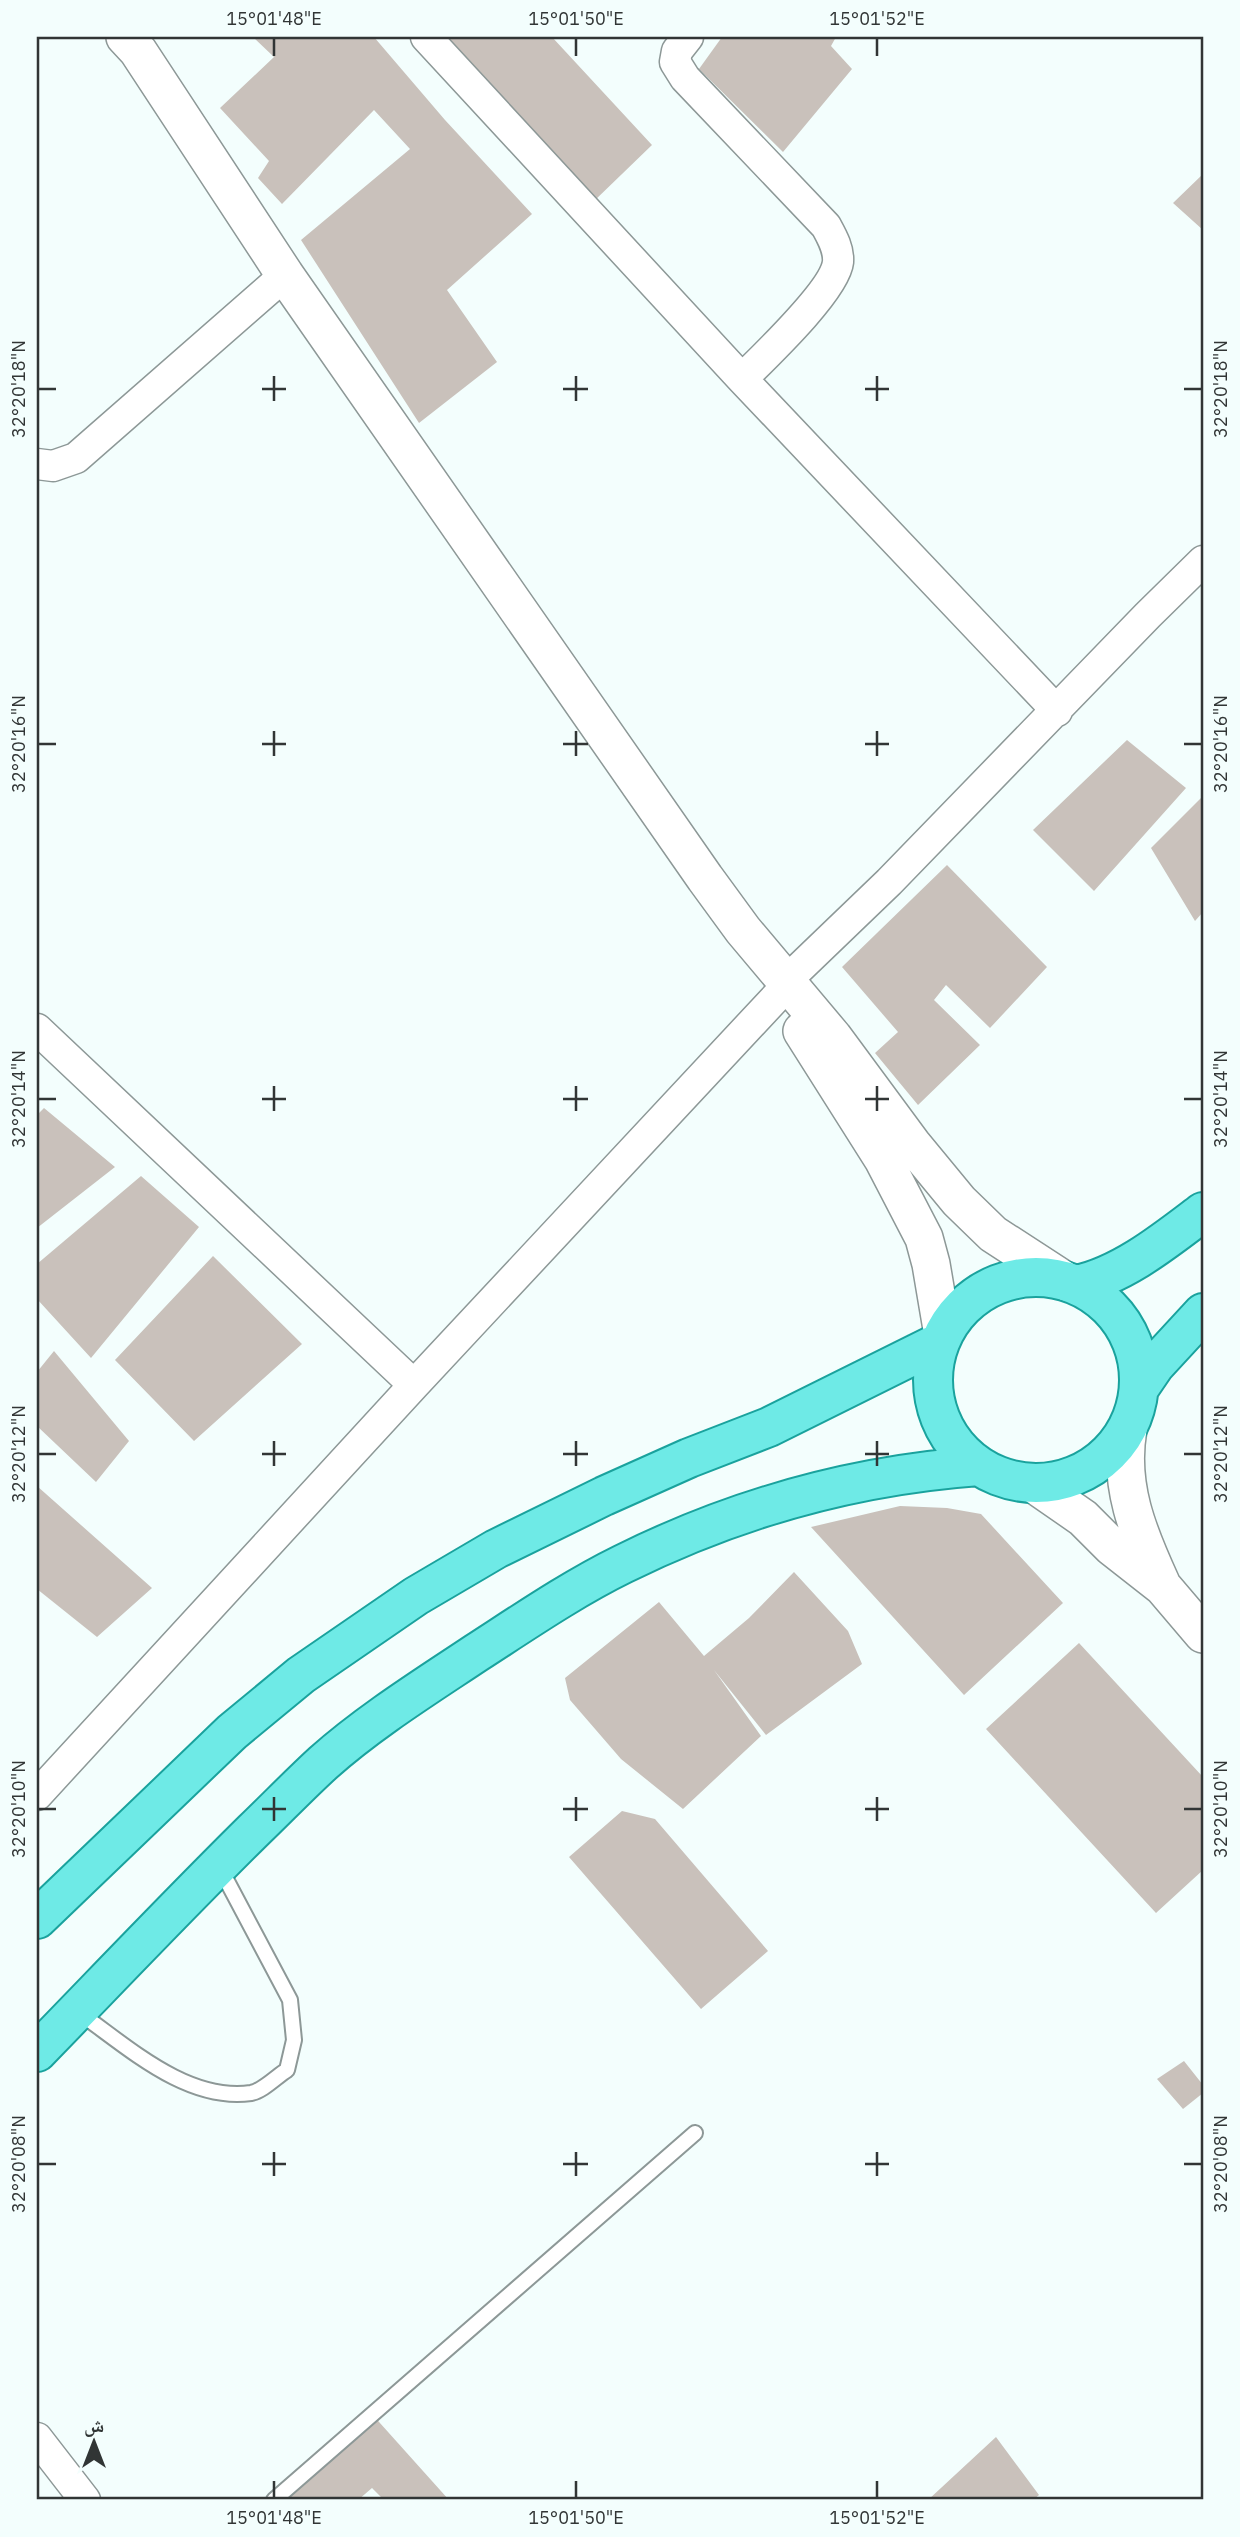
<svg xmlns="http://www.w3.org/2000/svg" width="1240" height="2537" viewBox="0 0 1240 2537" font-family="'IBM Plex Sans','Noto Naskh Arabic',sans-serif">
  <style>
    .building { fill: #c9c1bb }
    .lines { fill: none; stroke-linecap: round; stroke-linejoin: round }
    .service-casing { stroke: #8d9897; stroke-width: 18 }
    .minor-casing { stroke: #8d9897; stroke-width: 33 }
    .tertiary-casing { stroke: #8d9897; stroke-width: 40 }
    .primary-casing { stroke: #1aa29d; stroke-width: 42 }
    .service { stroke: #fff; stroke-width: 14 }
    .minor { stroke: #fff; stroke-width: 30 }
    .tertiary { stroke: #fff; stroke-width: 37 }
    .primary { stroke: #6eeae6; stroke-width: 38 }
    .ticks { fill: none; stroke: #313535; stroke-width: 2.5 }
    .neatline { fill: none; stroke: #313535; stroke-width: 2.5 }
    .ticks-label { font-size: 18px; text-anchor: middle; fill: #313535 }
  </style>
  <rect width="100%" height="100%" fill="#f3fefd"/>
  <path class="building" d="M 253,37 L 374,37 L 445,120 L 532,214 L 447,290 L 497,362 L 419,423 L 301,240 L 410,149 L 374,110 L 282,204 L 258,178 L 269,161 L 220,108 L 274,57 Z
    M 446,37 L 552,37 L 652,145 L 592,203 Z
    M 722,37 L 836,37 L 831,46 L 852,69 L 783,152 L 699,69 Z
    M 1203,174 L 1203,230 L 1173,203 Z
    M 1127,740 L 1186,788 L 1094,891 L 1033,830 Z
    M 1203,796 L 1203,912 L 1195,921 L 1151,848 Z
    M 947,865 L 1047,967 L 990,1028 L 946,985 L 934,1000 L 980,1045 L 918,1105 L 875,1053 L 898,1032 L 842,967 Z
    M 44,1108 L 115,1167 L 37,1228 L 37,1115 Z
    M 141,1176 L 199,1227 L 91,1358 L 37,1299 L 37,1264 Z
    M 213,1256 L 302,1344 L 194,1441 L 115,1360 Z
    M 54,1351 L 129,1441 L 96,1482 L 37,1426 L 37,1372 Z
    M 37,1486 L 152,1588 L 97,1637 L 37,1589 Z
    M 900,1506 L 947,1508 L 981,1514 L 1063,1603 L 964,1695 L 811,1527 Z
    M 794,1572 L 848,1631 L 862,1664 L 766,1735 L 714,1670 L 761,1736 L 683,1809 L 621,1759 L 570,1700 L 565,1678 L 659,1602 L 704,1656 L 749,1618 Z
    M 1079,1643 L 1203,1777 L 1203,1870 L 1156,1913 L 986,1729 Z
    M 622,1811 L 655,1819 L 768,1951 L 701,2009 L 569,1857 Z
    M 1184,2061 L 1203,2085 L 1203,2093 L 1183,2109 L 1157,2079 Z
    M 371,2413 L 449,2500 L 384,2500 L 372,2488 L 358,2500 L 274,2500 Z
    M 996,2437 L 1039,2495 L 1033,2500 L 928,2500 Z"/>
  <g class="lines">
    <g class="service-casing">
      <path id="service" d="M 78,2012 C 127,2046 186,2102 251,2093 C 263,2091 277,2076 287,2070 L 294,2040 L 290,2000 L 220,1868
        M 274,2500 L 695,2133"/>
    </g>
    <g class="minor-casing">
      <path id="minor" d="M 426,37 L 742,379 L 1057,711
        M 688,37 L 677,51 L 675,62 L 685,78 L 826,226 C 832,237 839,249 838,262 C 835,290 764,357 742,379
        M 37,464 L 53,466 L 76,458 L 285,275
        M 37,1029 L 414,1385
        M 37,1795 L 414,1385 L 780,993 L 786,981 L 889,882 L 1148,615 L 1203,561
        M 37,2438 L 85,2500"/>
    </g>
    <g class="tertiary-casing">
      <path id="tertiary" d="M 125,37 L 138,51 L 285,275 L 705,878 L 743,930 L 833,1037 L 912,1144 L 959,1201 L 993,1234 L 1067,1282
        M 802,1031 L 883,1159 L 924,1238 L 931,1264 L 943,1335
        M 1128,1429 C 1118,1485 1138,1533 1161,1583
        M 1034,1484 L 1083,1518 L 1112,1547 L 1163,1587 L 1203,1634"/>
    </g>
    <g class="primary-casing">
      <path id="primary" d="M933 1380a103 103 0 1 1 206 0a103 103 0 1 1-206 0Z
        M 1077,1285 C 1123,1275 1166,1240 1203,1212
        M 1140,1387 L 1155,1365 L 1203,1313
        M 37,1919 L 232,1732 L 301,1675 L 416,1596 L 496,1549 L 604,1496 L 689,1458 L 769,1427 L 940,1342
        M 37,2052 C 109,1978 180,1903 253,1831 C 276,1809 299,1785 323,1763 C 369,1722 425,1687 476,1653 C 524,1622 572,1589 623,1564 C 736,1508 853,1475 979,1466"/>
    </g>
    <use href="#service" class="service"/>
    <use href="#minor" class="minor"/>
    <use href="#tertiary" class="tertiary"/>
    <use href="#primary" class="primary"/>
  </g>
  <path class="ticks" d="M 274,38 L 274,56M 576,38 L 576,56M 877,38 L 877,56M 274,376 L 274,401M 576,376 L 576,401M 877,376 L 877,401M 38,389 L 56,389M 262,389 L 286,389M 563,389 L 588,389M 865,389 L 889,389M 1184,389 L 1202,389M 274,731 L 274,756M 576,731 L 576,756M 877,731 L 877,756M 38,744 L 56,744M 262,744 L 286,744M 563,744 L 588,744M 865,744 L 889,744M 1184,744 L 1202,744M 274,1086 L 274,1111M 576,1086 L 576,1111M 877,1086 L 877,1111M 38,1099 L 56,1099M 262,1099 L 286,1099M 563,1099 L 588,1099M 865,1099 L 889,1099M 1184,1099 L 1202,1099M 274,1441 L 274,1466M 576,1441 L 576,1466M 877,1441 L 877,1466M 38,1454 L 56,1454M 262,1454 L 286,1454M 563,1454 L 588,1454M 865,1454 L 889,1454M 1184,1454 L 1202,1454M 274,1797 L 274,1821M 576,1797 L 576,1821M 877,1797 L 877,1821M 38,1809 L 56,1809M 262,1809 L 286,1809M 563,1809 L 588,1809M 865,1809 L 889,1809M 1184,1809 L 1202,1809M 274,2152 L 274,2176M 576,2152 L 576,2176M 877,2152 L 877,2176M 38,2164 L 56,2164M 262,2164 L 286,2164M 563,2164 L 588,2164M 865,2164 L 889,2164M 1184,2164 L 1202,2164M 274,2481 L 274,2498M 576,2481 L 576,2498M 877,2481 L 877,2498"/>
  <rect width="1240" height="2537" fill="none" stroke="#f3fefd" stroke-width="77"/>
  <g transform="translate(94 2442)" stroke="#f3fefd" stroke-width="5" paint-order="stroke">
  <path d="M0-5L12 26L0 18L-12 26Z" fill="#313535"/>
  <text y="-10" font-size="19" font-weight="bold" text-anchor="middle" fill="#313535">ش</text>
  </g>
  <rect x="38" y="38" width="1164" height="2460" class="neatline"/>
  <g class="ticks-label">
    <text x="274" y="25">15°01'48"E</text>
    <text x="576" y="25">15°01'50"E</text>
    <text x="877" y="25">15°01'52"E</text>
    <text transform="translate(19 389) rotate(-90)" y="6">32°20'18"N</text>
    <text transform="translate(1221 389) rotate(-90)" y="6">32°20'18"N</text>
    <text transform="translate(19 744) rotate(-90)" y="6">32°20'16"N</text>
    <text transform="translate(1221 744) rotate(-90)" y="6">32°20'16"N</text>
    <text transform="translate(19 1099) rotate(-90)" y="6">32°20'14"N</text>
    <text transform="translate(1221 1099) rotate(-90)" y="6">32°20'14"N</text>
    <text transform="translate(19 1454) rotate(-90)" y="6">32°20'12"N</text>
    <text transform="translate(1221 1454) rotate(-90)" y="6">32°20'12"N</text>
    <text transform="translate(19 1809) rotate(-90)" y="6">32°20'10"N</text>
    <text transform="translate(1221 1809) rotate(-90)" y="6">32°20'10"N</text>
    <text transform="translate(19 2164) rotate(-90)" y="6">32°20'08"N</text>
    <text transform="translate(1221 2164) rotate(-90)" y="6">32°20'08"N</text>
    <text x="274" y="2524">15°01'48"E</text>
    <text x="576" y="2524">15°01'50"E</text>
    <text x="877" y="2524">15°01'52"E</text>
  </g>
</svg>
